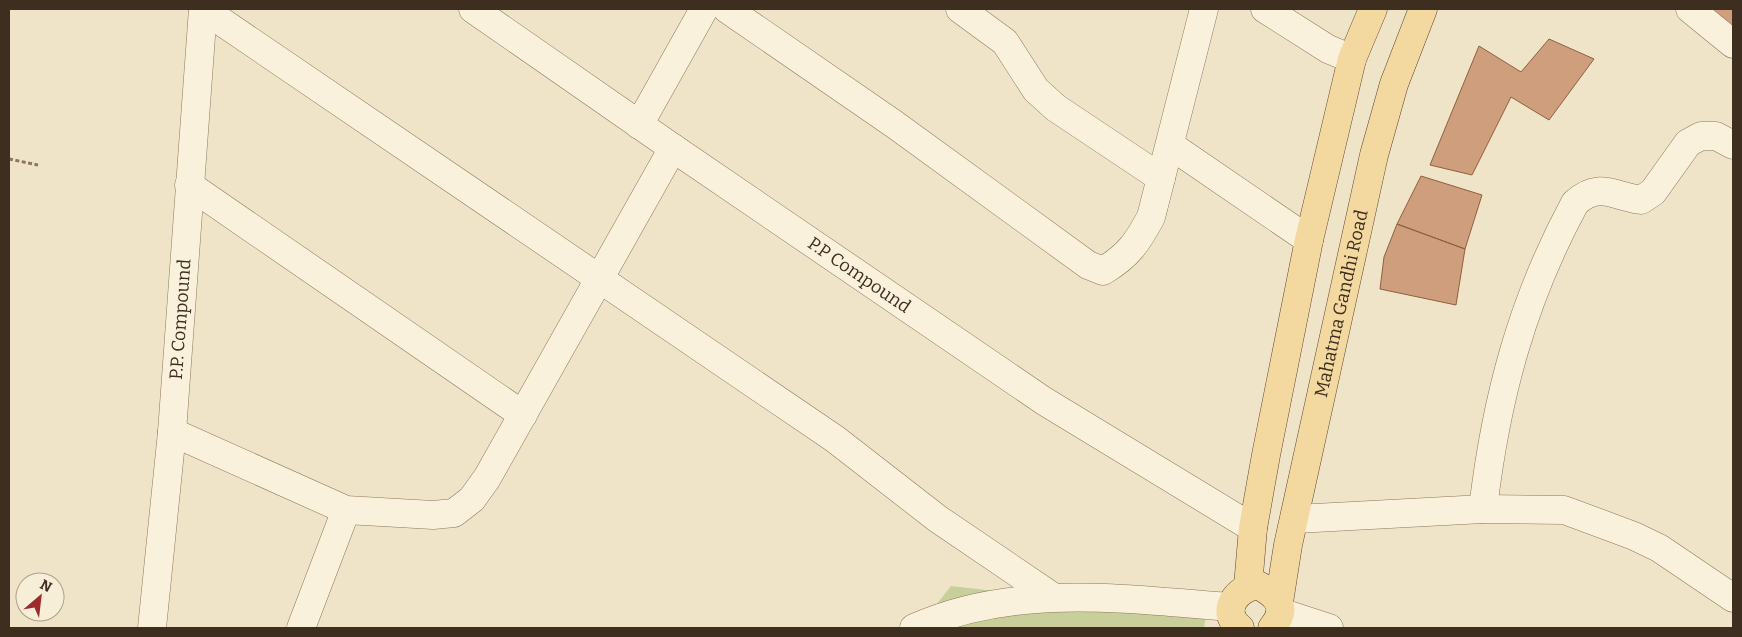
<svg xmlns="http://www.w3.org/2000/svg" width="1742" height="637" viewBox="0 0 1742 637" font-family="Bitter,serif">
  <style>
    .green { fill: #c9cf9b }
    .building { fill: #cf9f7d; stroke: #8d5f41 }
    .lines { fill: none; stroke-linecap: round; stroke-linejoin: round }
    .minor-casing { stroke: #8d765c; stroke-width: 29 }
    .major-casing { stroke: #5b4430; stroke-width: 29 }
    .path { stroke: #8d765c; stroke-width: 3; stroke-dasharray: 4 2.5; stroke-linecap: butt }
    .minor { stroke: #faf1dc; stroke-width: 28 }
    .major { stroke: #f3d9a0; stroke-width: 28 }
    .labels { text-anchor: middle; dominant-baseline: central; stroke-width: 5; stroke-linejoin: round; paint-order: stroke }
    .street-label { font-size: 18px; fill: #3d2e20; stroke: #f7eed8 }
  </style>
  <rect width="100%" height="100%" fill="#f0e4c8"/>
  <path class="green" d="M 951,586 L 1206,615 L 1204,628 L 918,628 Z"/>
  <path class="building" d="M 1701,9 L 1733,9 L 1733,35 Z
    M 1549,39 L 1594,59 L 1549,120 L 1511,97 L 1472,175 L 1430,165 L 1479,46 L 1521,72 Z
    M 1421,176 L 1482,195 L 1465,249 L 1397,224 Z
    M 1397,224 L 1465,249 L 1456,305 L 1380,289 L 1384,257 Z"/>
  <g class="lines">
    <g class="minor-casing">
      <g id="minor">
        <path d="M 203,9 L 835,439 L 938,519 L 1053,597"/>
        <path id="s1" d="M 473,9 L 673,148 L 1044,401 L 1253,528"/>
        <path d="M 727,9 L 894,124 L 1088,265 L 1103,271 C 1129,255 1137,243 1151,217 L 1204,9"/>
        <path d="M 960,9 L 1005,42 L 1036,90 L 1056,108 L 1161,178"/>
        <path d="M 1265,9 L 1328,49 L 1352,59"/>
        <path d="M 1690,9 L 1733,44"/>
        <path d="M 639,125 L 704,9"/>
        <path d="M 1170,145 L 1309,240"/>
        <path d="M 189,185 L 523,415"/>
        <path d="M 172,432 L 346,510 L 433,515 L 454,513 L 472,499 L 487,478 L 673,148"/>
        <path d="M 1483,509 C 1496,398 1522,301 1575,203 C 1599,181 1613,196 1641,200 L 1653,192 L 1688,143 L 1701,136 L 1716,136 L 1733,145"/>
        <path d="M 1296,519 L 1483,509 L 1564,510 L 1634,536 L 1659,548 L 1733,598"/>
        <path d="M 1280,612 L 1329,628"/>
        <path id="s2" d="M 152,628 L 172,432 L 203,9"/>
        <path d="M 301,628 L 346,510"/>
        <path d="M 914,628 C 1014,583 1125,599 1231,607"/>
      </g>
    </g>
    <g class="major-casing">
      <g id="major">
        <path d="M 1248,586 L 1253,528 L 1266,455 L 1309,240 L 1352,59 L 1373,9"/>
        <path id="s3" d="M 1279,602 L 1288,545 L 1374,155 L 1394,84 L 1423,9"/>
        <path d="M 1240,628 C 1219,612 1236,588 1258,585 C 1278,596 1289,607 1272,628"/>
      </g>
    </g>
    <path class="path" d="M 9,159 L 38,165"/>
    <use href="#minor" class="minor"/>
    <use href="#major" class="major"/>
  </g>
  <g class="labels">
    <g class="street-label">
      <text stroke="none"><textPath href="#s1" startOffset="469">P.P Compound</textPath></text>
      <text stroke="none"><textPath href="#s3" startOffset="305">Mahatma Gandhi Road</textPath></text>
      <text stroke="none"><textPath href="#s2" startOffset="310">P.P. Compound</textPath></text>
    </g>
  </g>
  <rect width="1742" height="637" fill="none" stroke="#3d2e20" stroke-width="20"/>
  <g transform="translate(40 597) rotate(28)"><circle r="24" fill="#f7eed8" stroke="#ada18e"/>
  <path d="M0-4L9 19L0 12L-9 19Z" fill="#9e2a2b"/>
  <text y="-8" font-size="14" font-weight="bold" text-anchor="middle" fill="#3d2e20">N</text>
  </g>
</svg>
